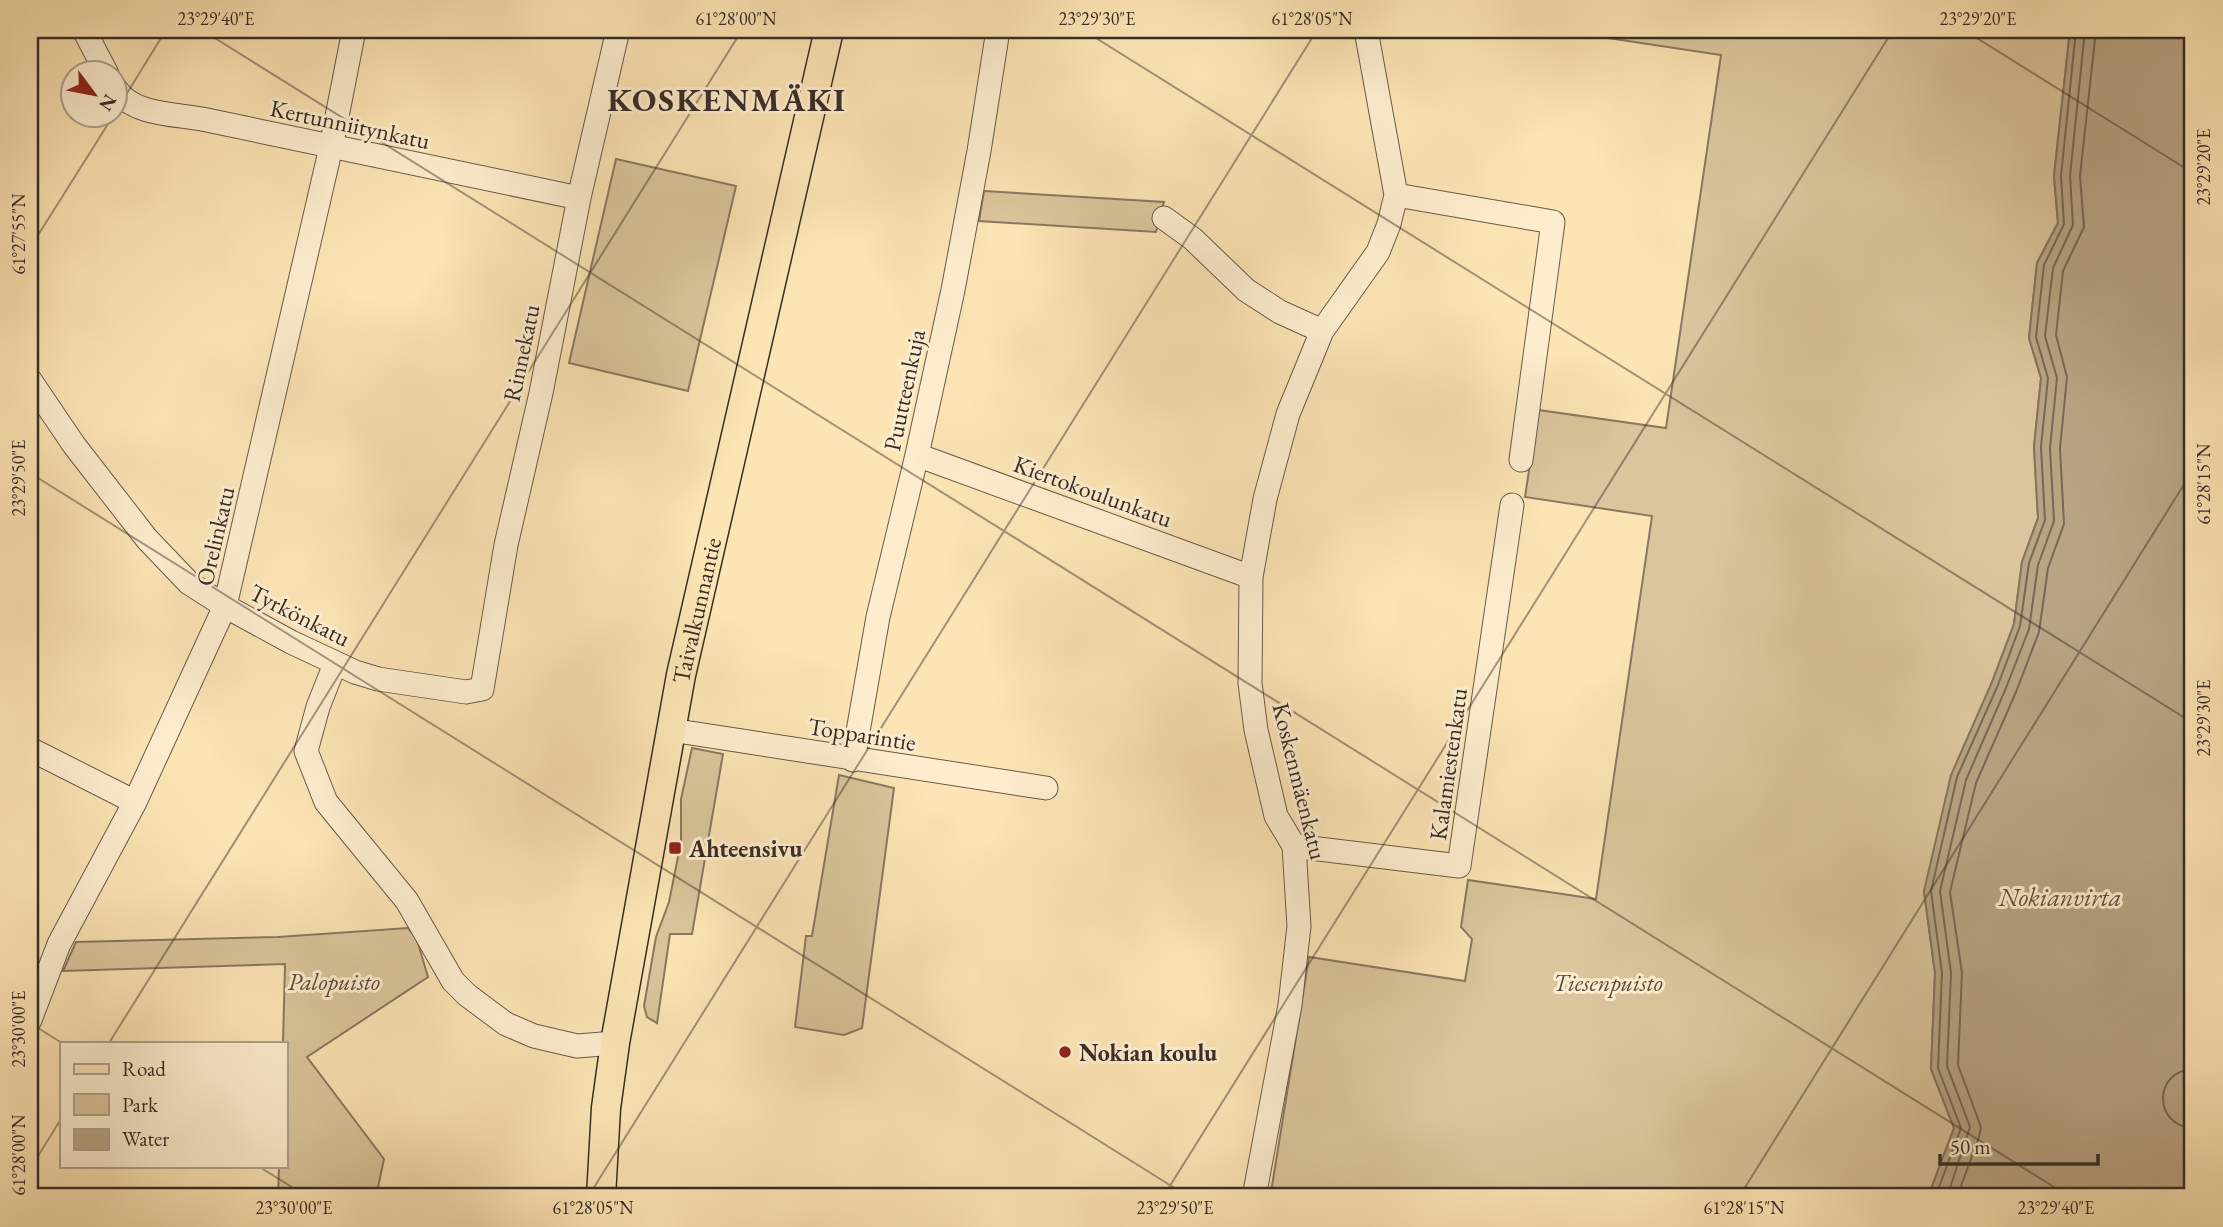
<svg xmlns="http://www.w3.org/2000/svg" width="2223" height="1227" viewBox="0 0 2223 1227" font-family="'EB Garamond',serif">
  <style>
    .green { fill: #dbc59c; stroke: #8a7861; stroke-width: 2 }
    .water { fill: #b9a584; stroke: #85755e; stroke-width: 2 }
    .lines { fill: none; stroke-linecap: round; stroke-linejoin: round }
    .shore { stroke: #786855; stroke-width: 2 }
    .minor-casing { stroke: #695a4a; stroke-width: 25 }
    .major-casing { stroke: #382c26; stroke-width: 31 }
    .minor { stroke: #fdedce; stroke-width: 23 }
    .major { stroke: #fce4b4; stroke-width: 28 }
    .ticks { fill: none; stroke: #382c26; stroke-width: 2; stroke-opacity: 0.45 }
    .poi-dot { fill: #8f2418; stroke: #fdedce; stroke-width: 2.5 }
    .labels { text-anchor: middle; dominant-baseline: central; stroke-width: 6; stroke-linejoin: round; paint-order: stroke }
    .street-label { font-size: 24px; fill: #382c26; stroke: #fdedce }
    .poi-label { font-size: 24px; font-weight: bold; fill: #382c26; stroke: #fdedce; text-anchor: start }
    .park-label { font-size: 24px; font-style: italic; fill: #594b3e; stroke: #fdedce }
    .water-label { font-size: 26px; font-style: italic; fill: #5f5042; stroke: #fdedce }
    .district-label { font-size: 32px; font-weight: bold; letter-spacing: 2px; fill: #382c26; stroke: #fdedce }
    .neatline { fill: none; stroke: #382c26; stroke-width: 2.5 }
    .ticks-label { font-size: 18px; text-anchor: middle; fill: #382c26 }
  </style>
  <rect width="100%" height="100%" fill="#fce4b4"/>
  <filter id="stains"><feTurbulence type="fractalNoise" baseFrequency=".00286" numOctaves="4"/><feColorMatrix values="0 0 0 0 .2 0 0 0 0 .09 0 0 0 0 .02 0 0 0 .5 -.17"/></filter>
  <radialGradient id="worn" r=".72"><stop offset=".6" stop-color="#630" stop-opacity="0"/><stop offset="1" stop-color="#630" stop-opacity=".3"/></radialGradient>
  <path class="green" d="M 1555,30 L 2070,30 L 2054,176 L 2058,223 L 2037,263 L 2029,338 L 2041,378 L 2034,447 L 2038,518 L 2022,562 L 2014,624 L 1992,682 L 1924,891 L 1935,973 L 1931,1069 L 1954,1128 L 1931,1189 L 1931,1197 L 1368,1197 L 1271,1192 L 1309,957 L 1465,981 L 1472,939 L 1461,927 L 1468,880 L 1596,899 L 1652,516 L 1525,497 L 1538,410 L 1666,428 L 1721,55 Z
    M 616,159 L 736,186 L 688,391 L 569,363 Z
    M 984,191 L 1164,202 L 1156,232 L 979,221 Z
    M 692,748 L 723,754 L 692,934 L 670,934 L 657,1023 L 647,1017 L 644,1006 L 656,937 L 669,902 L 681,842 L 681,799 Z
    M 839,775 L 894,788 L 862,1028 L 844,1035 L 795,1027 L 806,936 L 812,936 Z
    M 408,928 L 417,940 L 428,977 L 307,1057 L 384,1159 L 376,1197 L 278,1197 L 279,1166 L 285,1166 L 285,1043 L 283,1043 L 285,964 L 63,971 L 76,942 L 278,937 Z"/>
  <path class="water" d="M 2070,30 L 2193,30 L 2193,1080 L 2189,1099 L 2193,1108 L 2193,1197 L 1931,1197 L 1931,1189 L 1954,1128 L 1931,1069 L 1935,973 L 1924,891 L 1951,775 L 1992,682 L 2014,624 L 2022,562 L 2038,518 L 2034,447 L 2041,378 L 2029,338 L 2037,263 L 2058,223 L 2054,176 Z"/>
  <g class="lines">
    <path class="shore" d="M 2193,1069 C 2153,1071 2153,1126 2193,1128
      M 1938,1197 L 1938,1190 L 1961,1128 L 1938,1068 L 1942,973 L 1931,891 L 1957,777 L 1998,685 L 2020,626 L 2029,563 L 2045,520 L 2041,447 L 2048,378 L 2036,337 L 2044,265 L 2064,224 L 2061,176 L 2076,30
      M 1947,1197 L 1970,1127 L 1947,1066 L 1951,973 L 1940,891 L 1966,780 L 2006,688 L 2029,629 L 2038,565 L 2054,521 L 2050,448 L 2057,378 L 2045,336 L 2053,268 L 2073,225 L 2070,176 L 2085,30
      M 1957,1197 L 1979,1137 L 1981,1127 L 1958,1065 L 1962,973 L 1950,892 L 1976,783 L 2016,692 L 2039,632 L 2048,568 L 2064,524 L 2060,448 L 2067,377 L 2056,335 L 2063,271 L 2084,227 L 2080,176 L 2096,30"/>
    <g class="minor-casing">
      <path id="minor" d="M 84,30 L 107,74
        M 116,89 C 132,115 175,114 202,119 L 579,198
        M 1396,195 L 1553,222 L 1521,460
        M 1164,218 L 1193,239 L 1246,290 L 1280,312 L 1322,331
        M 30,380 L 74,445 L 147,539 L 189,583 L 225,606 L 291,642 L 355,672 L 378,679 L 466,692 L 482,689 L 506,545 L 541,393 L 579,198 L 618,30
        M 917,455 L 1251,577
        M 335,664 L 318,707 L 306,751 L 326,802 L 407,901 L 453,981 L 467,995 L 506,1024 L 534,1036 L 577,1046 L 615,1043
        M 671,730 L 1046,788
        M 30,749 L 135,802
        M 853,760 L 878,617 L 917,455 L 953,290 L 979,151 L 998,30
        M 1294,846 L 1459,866 L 1512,505
        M 30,1020 L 59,944 L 135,802 L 225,606 L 331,147 L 354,30
        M 1254,1197 L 1290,1005 L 1299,926 L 1294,846 L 1276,816 L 1256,730 L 1250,683 L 1251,577 L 1265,499 L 1288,414 L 1322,331 L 1378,252 L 1389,224 L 1396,195 L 1366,30"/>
    </g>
    <g class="major-casing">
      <g id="major">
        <path id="s1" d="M 601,1197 L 606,1108 L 615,1043 L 681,675 L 829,30"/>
      </g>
    </g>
    <use href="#minor" class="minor"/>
    <use href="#major" class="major"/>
  </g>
  <path class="ticks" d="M 202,30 L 2070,1197M 1083,30 L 2193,723M 1964,30 L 2193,173M 116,111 L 166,30M 30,248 L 113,116M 30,473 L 1189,1197M 30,1023 L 62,1043M 109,1043 L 742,30M 258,1166 L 308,1197M 30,1169 L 61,1119M 588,1197 L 1317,30M 1163,1197 L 1893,30M 1739,1197 L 2193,470"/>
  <g class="poi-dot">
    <rect x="668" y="841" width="14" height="14" rx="3.5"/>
    <circle cx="1065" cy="1052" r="7"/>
  </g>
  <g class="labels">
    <g class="street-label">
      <text transform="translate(350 124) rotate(12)">Kertunniitynkatu</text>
      <text transform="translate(521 353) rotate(-78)">Rinnekatu</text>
      <text transform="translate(904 390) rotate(-78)">Puutteenkuja</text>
      <text transform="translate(1093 491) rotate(20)">Kiertokoulunkatu</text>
      <text transform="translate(215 536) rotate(-77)">Orelinkatu</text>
      <text stroke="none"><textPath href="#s1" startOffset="595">Taivalkunnantie</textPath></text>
      <text transform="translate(300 615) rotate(27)">Tyrkönkatu</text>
      <text transform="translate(862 734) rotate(9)">Topparintie</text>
      <text transform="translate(1448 764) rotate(-82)">Kalamiestenkatu</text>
      <text transform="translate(1300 781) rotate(76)">Koskenmäenkatu</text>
    </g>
    <g class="poi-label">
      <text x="689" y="848">Ahteensivu</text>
      <text x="1079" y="1052">Nokian koulu</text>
    </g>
    <g class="park-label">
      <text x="334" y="981">Palopuisto</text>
      <text x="1608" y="982">Tiesenpuisto</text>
    </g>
    <g class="water-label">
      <text x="2060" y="897">Nokianvirta</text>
    </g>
    <g class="district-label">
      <text x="727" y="100">KOSKENMÄKI</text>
    </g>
  </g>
  <rect width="2223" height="1227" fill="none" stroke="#fce4b4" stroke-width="77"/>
  <rect x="60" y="1042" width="228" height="126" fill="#fdedce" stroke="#aea08b" stroke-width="2"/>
  <rect x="74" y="1064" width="35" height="10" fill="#fce4b4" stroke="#aea08b" stroke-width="2"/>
  <text x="122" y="1076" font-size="21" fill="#382c26">Road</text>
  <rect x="74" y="1094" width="35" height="21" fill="#dbc59c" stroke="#aea08b" stroke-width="2"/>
  <text x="122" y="1112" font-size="21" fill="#382c26">Park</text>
  <rect x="74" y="1129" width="35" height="21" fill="#b9a584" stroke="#aea08b" stroke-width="2"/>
  <text x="122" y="1146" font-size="21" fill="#382c26">Water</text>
  <g transform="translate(94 94) rotate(122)"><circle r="33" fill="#fdedce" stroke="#aea08b" stroke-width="2"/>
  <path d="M0-5L12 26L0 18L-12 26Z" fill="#8f2418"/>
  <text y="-10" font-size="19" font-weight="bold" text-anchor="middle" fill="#382c26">N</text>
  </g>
  <path d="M1940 1154v10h158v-10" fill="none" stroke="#382c26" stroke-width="3.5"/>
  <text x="1950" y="1154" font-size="21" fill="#382c26" stroke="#fdedce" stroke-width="5" paint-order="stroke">50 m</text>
  <rect x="38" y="38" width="2146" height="1150" class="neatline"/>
  <g class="ticks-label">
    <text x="216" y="25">23°29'40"E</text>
    <text x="736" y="25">61°28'00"N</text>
    <text x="1097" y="25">23°29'30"E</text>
    <text x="1312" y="25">61°28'05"N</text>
    <text x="1978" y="25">23°29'20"E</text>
    <text transform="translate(2204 167) rotate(-90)" y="6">23°29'20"E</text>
    <text transform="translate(19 234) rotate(-90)" y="6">61°27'55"N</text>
    <text transform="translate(19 478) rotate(-90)" y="6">23°29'50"E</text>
    <text transform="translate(2204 484) rotate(-90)" y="6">61°28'15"N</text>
    <text transform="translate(2204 718) rotate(-90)" y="6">23°29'30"E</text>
    <text transform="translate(19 1029) rotate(-90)" y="6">23°30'00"E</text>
    <text transform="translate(19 1155) rotate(-90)" y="6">61°28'00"N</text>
    <text x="294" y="1214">23°30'00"E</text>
    <text x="593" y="1214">61°28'05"N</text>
    <text x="1175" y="1214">23°29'50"E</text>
    <text x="1744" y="1214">61°28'15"N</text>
    <text x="2056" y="1214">23°29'40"E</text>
  </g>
  <rect width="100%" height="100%" filter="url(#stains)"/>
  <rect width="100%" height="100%" fill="url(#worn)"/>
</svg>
